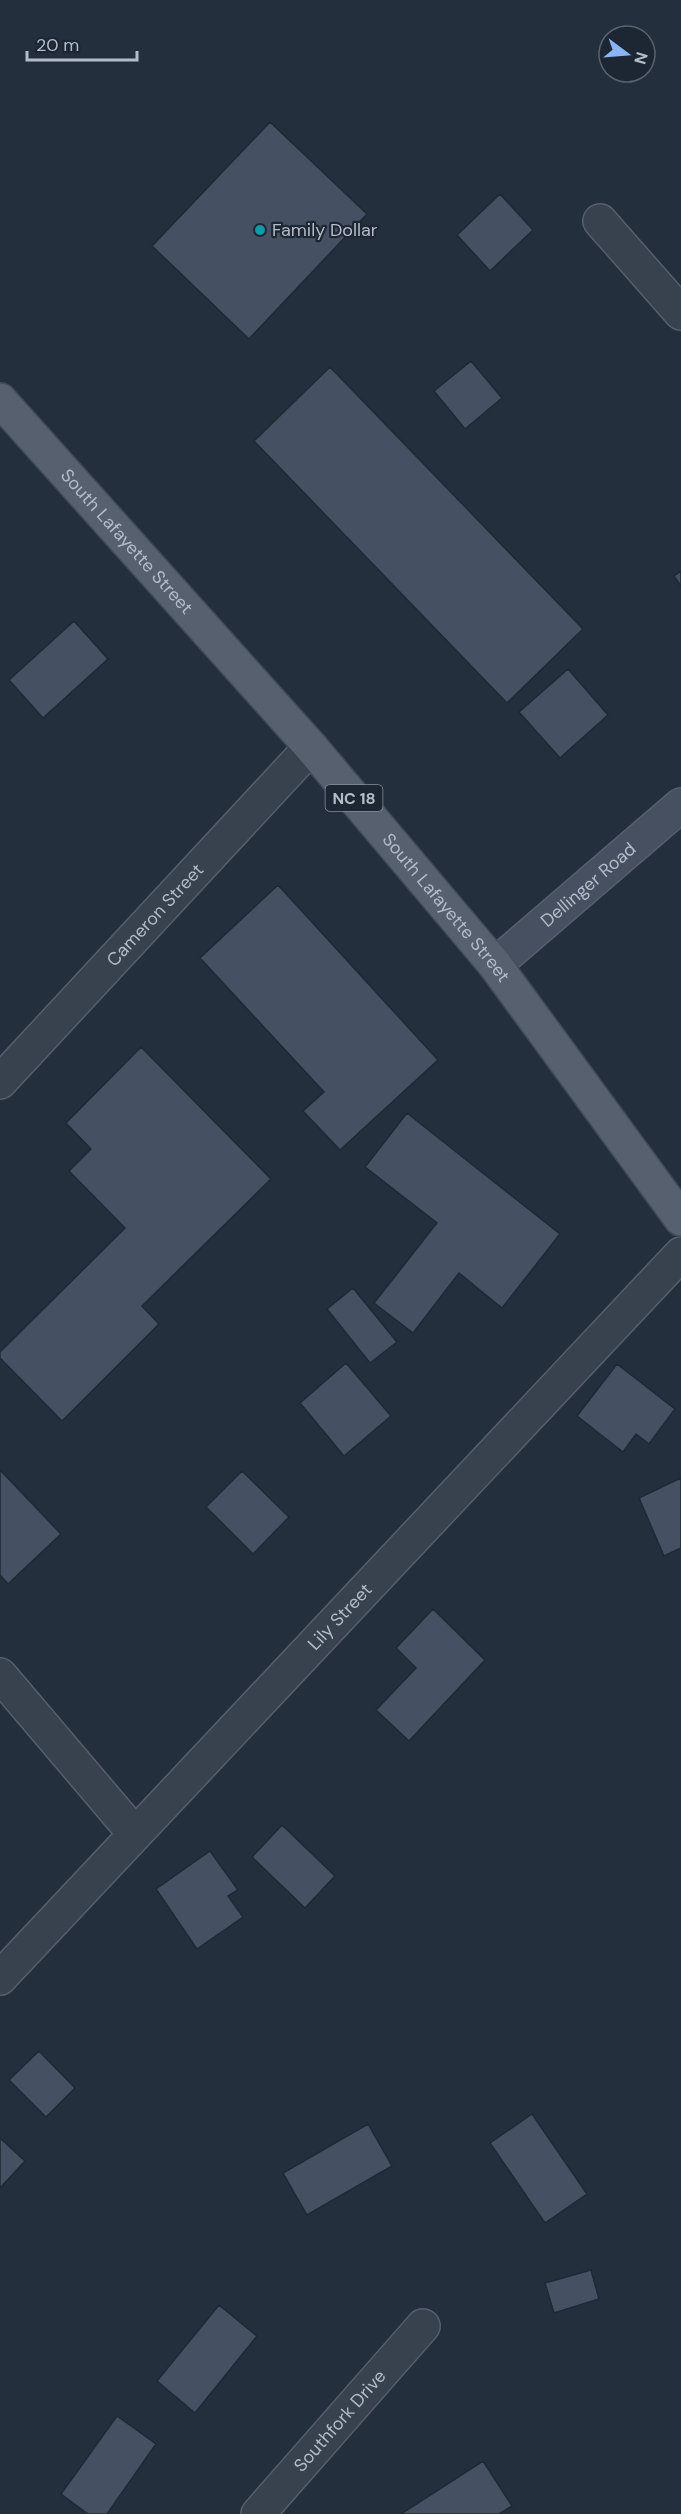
<svg xmlns="http://www.w3.org/2000/svg" width="681" height="2514" viewBox="0 0 681 2514" font-family="'DM Sans',sans-serif">
  <style>
    .building { fill: #455162; stroke: #1f2835; stroke-width: 1.5 }
    .lines { fill: none; stroke-linecap: round; stroke-linejoin: round }
    .street-casing { stroke: #565f6c; stroke-width: 36 }
    .secondary-casing { stroke: #565f6c; stroke-width: 36 }
    .primary-casing { stroke: #414a57; stroke-width: 36 }
    .street { stroke: #38414e; stroke-width: 33 }
    .secondary { stroke: #465061; stroke-width: 33 }
    .primary { stroke: #56606e; stroke-width: 33 }
    .culture-dot { fill: #0f9aa8; stroke: #1d2633; stroke-width: 2 }
    .labels { text-anchor: middle; dominant-baseline: central; stroke-width: 4.5; stroke-linejoin: round; paint-order: stroke }
    .shield { fill: #1d2633; stroke: #878f9c; stroke-width: 1.5 }
    .shield-label { font-size: 16px; font-weight: bold; fill: #b4bcc9 }
    .poi-label { font-size: 18px; fill: #b4bcc9; stroke: #1d2633; text-anchor: start }
    .street-label { font-size: 18px; fill: #b4bcc9; stroke: #1d2633 }
  </style>
  <rect width="100%" height="100%" fill="#242f3e"/>
  <path class="building" d="M 270,122 L 367,214 L 249,339 L 152,246 Z
    M 500,194 L 533,230 L 490,271 L 457,235 Z
    M 471,361 L 502,398 L 465,429 L 434,391 Z
    M 330,367 L 583,629 L 507,703 L 254,441 Z
    M 681,571 L 681,586 L 674,576 Z
    M 74,621 L 108,659 L 43,718 L 9,680 Z
    M 568,669 L 608,715 L 560,758 L 519,712 Z
    M 278,885 L 438,1060 L 340,1150 L 303,1111 L 324,1092 L 200,958 Z
    M 141,1047 L 271,1179 L 142,1306 L 159,1324 L 62,1421 L 0,1358 L 0,1352 L 125,1228 L 69,1171 L 91,1149 L 66,1123 Z
    M 407,1113 L 560,1234 L 502,1308 L 459,1273 L 413,1333 L 374,1303 L 437,1223 L 365,1167 Z
    M 353,1288 L 397,1342 L 370,1363 L 327,1309 Z
    M 346,1363 L 391,1416 L 344,1456 L 300,1403 Z
    M 617,1364 L 675,1409 L 649,1444 L 636,1434 L 623,1452 L 577,1416 Z
    M 0,1470 L 61,1534 L 8,1584 L 0,1575 Z
    M 242,1471 L 289,1517 L 253,1554 L 206,1507 Z
    M 681,1478 L 681,1548 L 664,1556 L 639,1498 Z
    M 433,1609 L 485,1660 L 409,1741 L 376,1710 L 416,1668 L 396,1648 Z
    M 282,1825 L 335,1876 L 305,1908 L 252,1857 Z
    M 210,1851 L 238,1890 L 228,1896 L 243,1917 L 197,1949 L 156,1889 Z
    M 39,2051 L 75,2088 L 46,2117 L 9,2080 Z
    M 532,2114 L 587,2194 L 545,2223 L 490,2143 Z
    M 368,2124 L 392,2166 L 307,2215 L 283,2173 Z
    M 0,2138 L 25,2161 L 0,2188 Z
    M 591,2270 L 599,2299 L 554,2313 L 545,2283 Z
    M 219,2305 L 257,2336 L 195,2413 L 157,2381 Z
    M 117,2416 L 156,2444 L 107,2514 L 88,2514 L 61,2494 Z
    M 483,2461 L 512,2506 L 499,2514 L 401,2514 Z"/>
  <g class="lines">
    <g class="street-casing">
      <g id="street">
        <path d="M 600,221 L 681,313"/>
        <path id="s1" d="M 0,1082 L 311,747"/>
        <path d="M 0,1675 L 135,1834"/>
        <path id="s2" d="M 0,1978 L 681,1254"/>
        <path id="s3" d="M 258,2514 L 423,2326"/>
      </g>
    </g>
    <g class="secondary-casing">
      <g id="secondary">
        <path id="s4" d="M 495,965 L 681,805"/>
      </g>
    </g>
    <g class="primary-casing">
      <g id="primary">
        <path id="s5" d="M 0,400 L 311,747 L 495,965 L 681,1219"/>
      </g>
    </g>
    <use href="#street" class="street"/>
    <use href="#secondary" class="secondary"/>
    <use href="#primary" class="primary"/>
  </g>
  <circle class="culture-dot" cx="260" cy="230" r="6"/>
  <g class="labels">
    <rect class="shield" x="325.5" y="785" width="57" height="26" rx="4.5"/>
    <g class="shield-label">
      <text x="354" y="798">NC 18</text>
    </g>
    <g class="poi-label">
      <text x="272" y="230">Family Dollar</text>
    </g>
    <g class="street-label">
      <text stroke="none"><textPath href="#s5" startOffset="190">South Lafayette Street</textPath></text>
      <text stroke="none"><textPath href="#s4" startOffset="123">Dellinger Road</textPath></text>
      <text stroke="none"><textPath href="#s5" startOffset="676">South Lafayette Street</textPath></text>
      <text stroke="none"><textPath href="#s1" startOffset="228">Cameron Street</textPath></text>
      <text stroke="none"><textPath href="#s2" startOffset="496">Lily Street</textPath></text>
      <text stroke="none"><textPath href="#s3" startOffset="124">Southfork Drive</textPath></text>
    </g>
  </g>
  <g transform="translate(627 54) rotate(106)"><circle r="28" fill="#1d2633" stroke="#59626f" stroke-width="1.5"/>
  <path d="M0-4.5L10 22L0 15L-10 22Z" fill="#8ab4f8"/>
  <text y="-9" font-size="16" font-weight="bold" text-anchor="middle" fill="#b4bcc9">N</text>
  </g>
  <path d="M27 51v9h110v-9" fill="none" stroke="#b4bcc9" stroke-width="3"/>
  <text x="36" y="51" font-size="18" fill="#b4bcc9" stroke="#1d2633" stroke-width="4.5" paint-order="stroke">20 m</text>
</svg>
